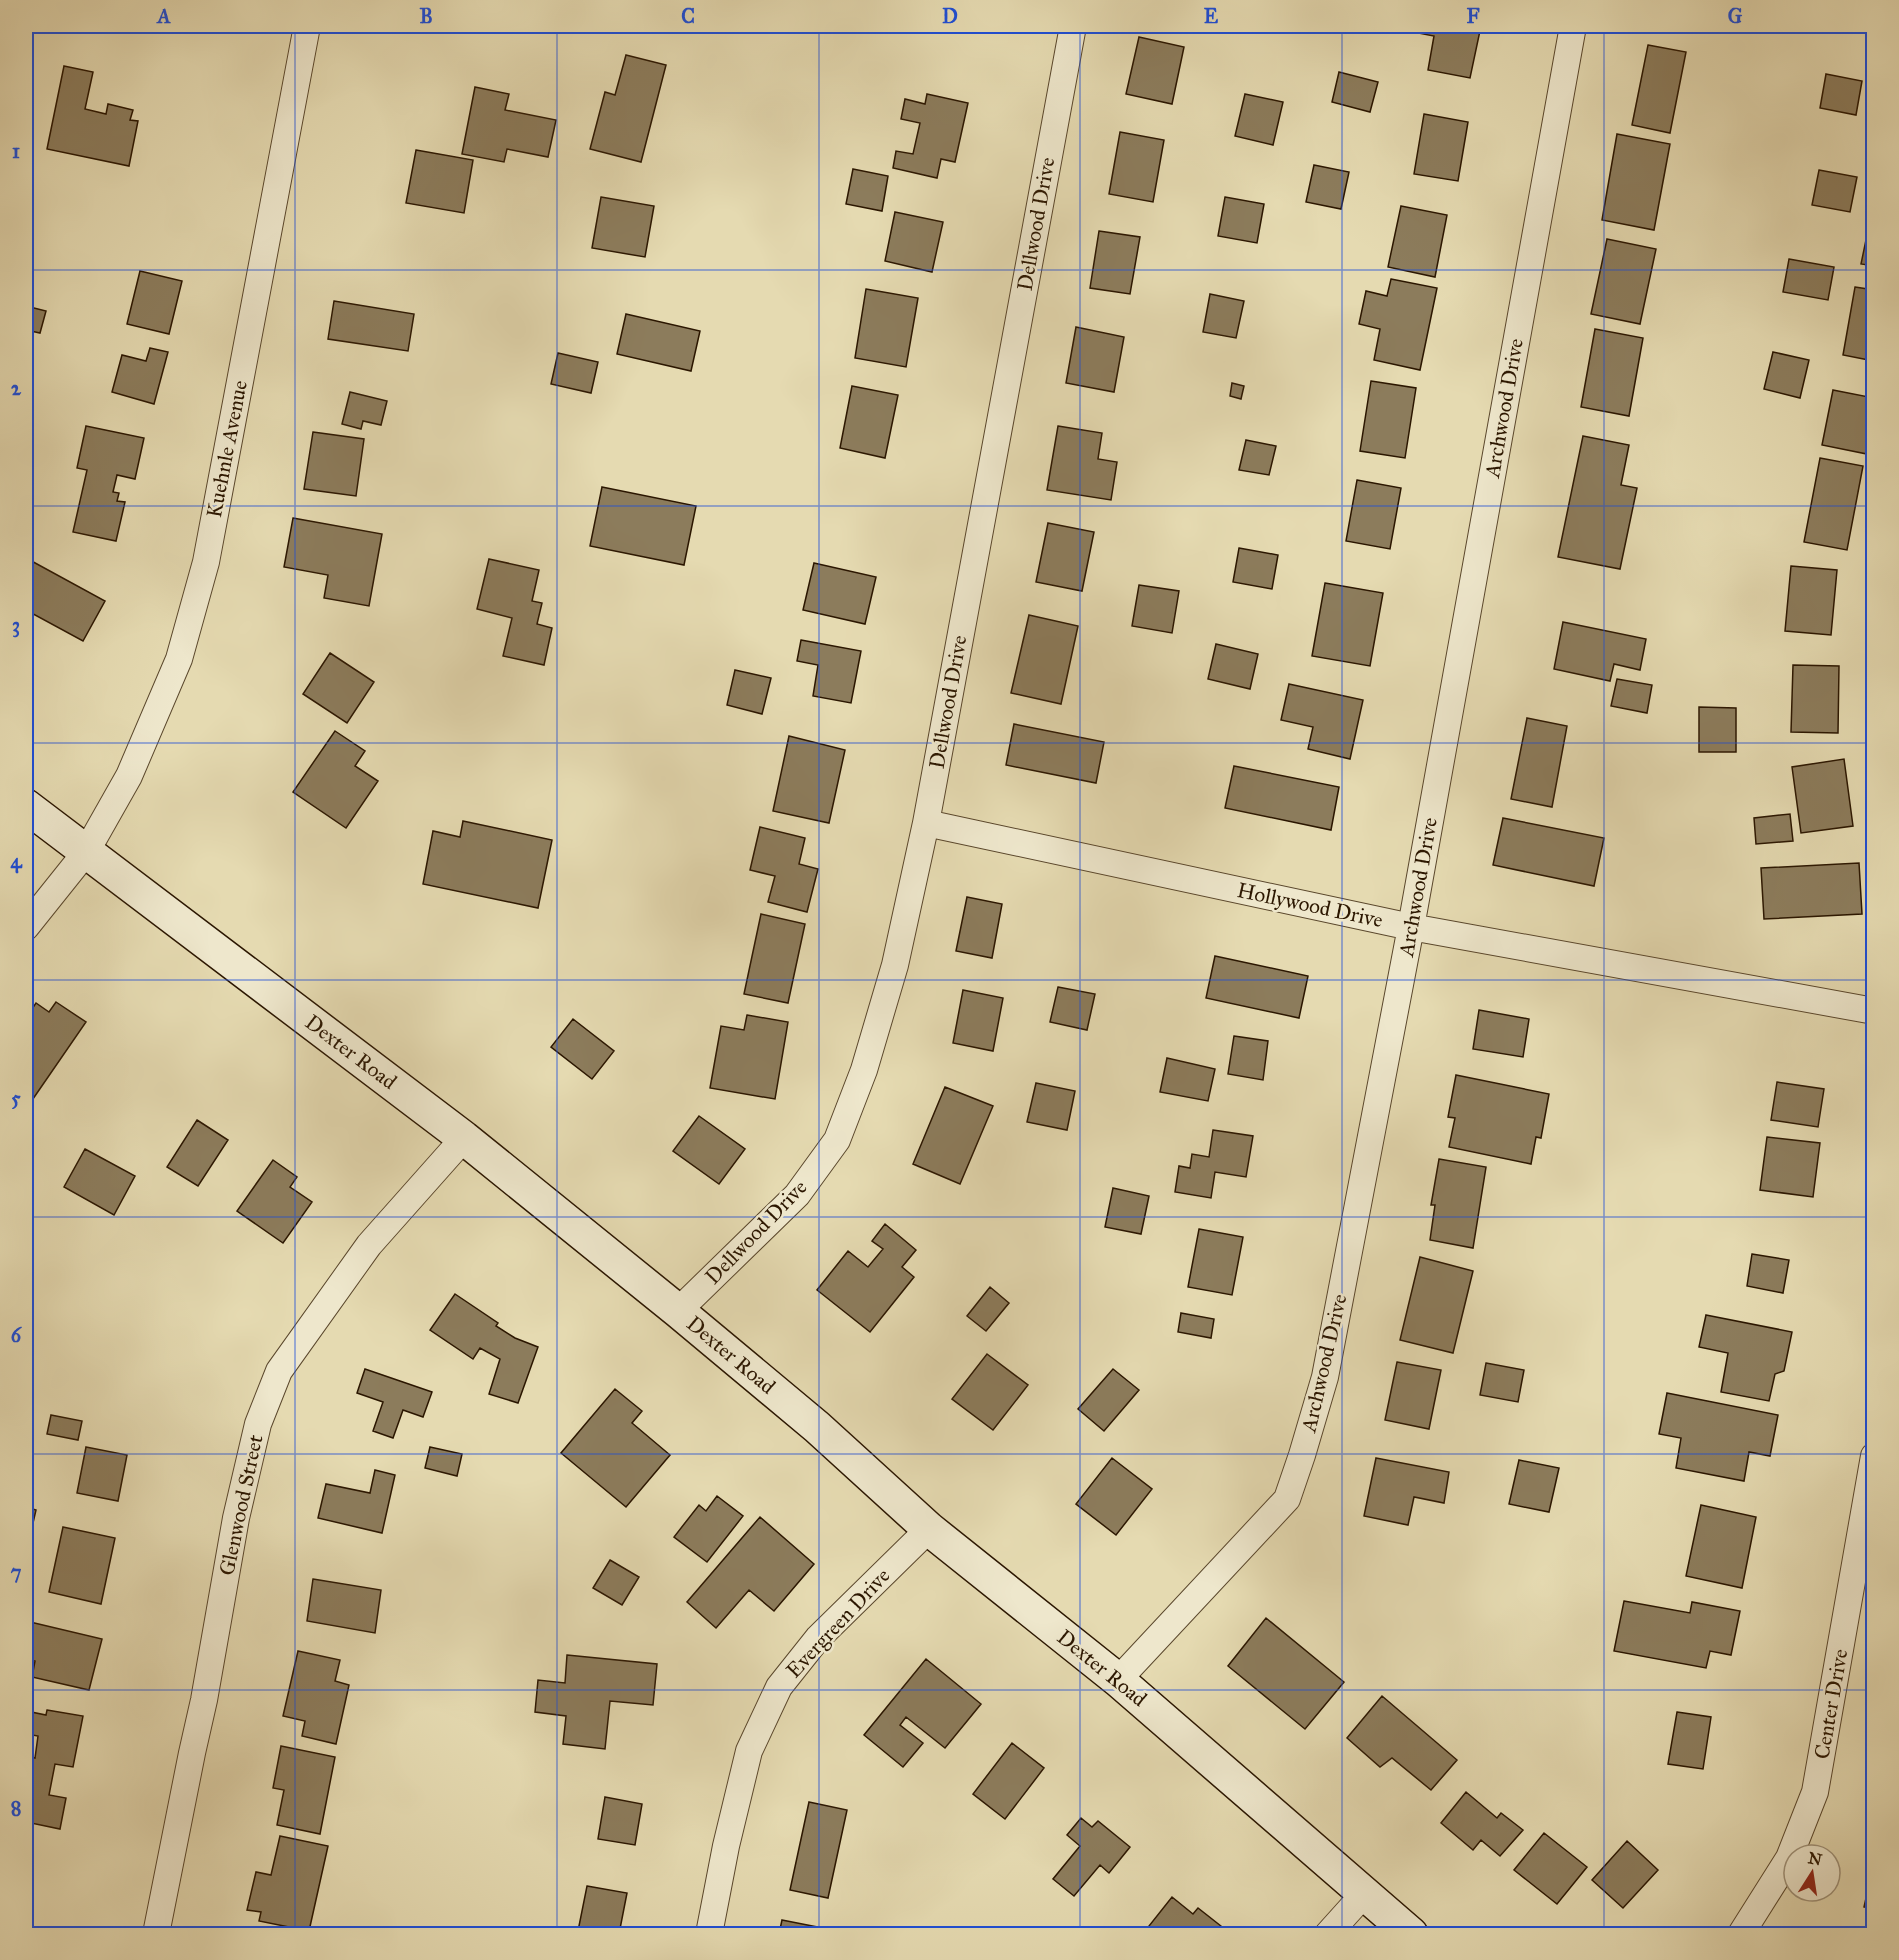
<svg xmlns="http://www.w3.org/2000/svg" width="1899" height="1960" viewBox="0 0 1899 1960" font-family="'IM FELL Great Primer',serif">
  <style>
    .building { fill: #8c7c5c; stroke: #2b1600; stroke-width: 1.5 }
    .lines { fill: none; stroke-linecap: round; stroke-linejoin: round }
    .street-casing { stroke: #5a472c; stroke-width: 28 }
    .secondary-casing { stroke: #2b1600; stroke-width: 36 }
    .street { stroke: #eee7cc; stroke-width: 26 }
    .secondary { stroke: #eee7cc; stroke-width: 33 }
    .grid { fill: none; stroke: #1d4ed8; stroke-width: 1.5; stroke-opacity: 0.55 }
    .labels { text-anchor: middle; dominant-baseline: central; stroke-width: 5; stroke-linejoin: round; paint-order: stroke }
    .street-label { font-size: 21px; fill: #2b1600; stroke: #eee7cc }
    .neatline { fill: none; stroke: #1d4ed8; stroke-width: 2 }
    .grid-label { font-size: 20px; text-anchor: middle; font-weight: bold; fill: #1d4ed8 }
  </style>
  <rect width="100%" height="100%" fill="#e5dab1"/>
  <filter id="stains"><feTurbulence type="fractalNoise" baseFrequency=".00333" numOctaves="4"/><feColorMatrix values="0 0 0 0 .2 0 0 0 0 .09 0 0 0 0 .02 0 0 0 .5 -.17"/></filter>
  <radialGradient id="worn" r=".72"><stop offset=".6" stop-color="#630" stop-opacity="0"/><stop offset="1" stop-color="#630" stop-opacity=".3"/></radialGradient>
  <path class="building" d="M 1419,26 L 1481,26 L 1470,78 L 1428,70 L 1434,36 L 1418,33 Z
    M 1139,37 L 1184,47 L 1172,104 L 1126,94 Z
    M 1648,45 L 1686,52 L 1670,133 L 1632,125 Z
    M 626,55 L 666,65 L 641,162 L 590,149 L 605,92 L 615,95 Z
    M 64,66 L 93,72 L 85,109 L 106,114 L 108,104 L 133,110 L 130,120 L 138,121 L 129,166 L 47,149 Z
    M 1339,72 L 1378,82 L 1370,112 L 1332,102 Z
    M 1826,74 L 1862,81 L 1856,115 L 1820,108 Z
    M 475,87 L 509,94 L 505,110 L 556,120 L 548,157 L 507,149 L 504,162 L 462,154 Z
    M 927,94 L 968,103 L 955,162 L 941,159 L 937,178 L 893,168 L 896,151 L 913,154 L 920,123 L 901,119 L 905,99 L 925,104 Z
    M 1245,94 L 1283,102 L 1273,145 L 1235,136 Z
    M 1424,114 L 1468,122 L 1458,181 L 1414,174 Z
    M 1120,132 L 1164,140 L 1153,202 L 1109,194 Z
    M 1617,134 L 1670,144 L 1654,230 L 1602,220 Z
    M 416,150 L 473,160 L 464,213 L 406,203 Z
    M 1314,165 L 1349,172 L 1341,209 L 1306,202 Z
    M 853,169 L 888,176 L 882,211 L 846,204 Z
    M 1819,170 L 1857,177 L 1850,212 L 1812,205 Z
    M 601,197 L 654,206 L 645,257 L 592,248 Z
    M 1225,197 L 1264,204 L 1257,243 L 1218,236 Z
    M 1401,206 L 1447,215 L 1435,277 L 1388,267 Z
    M 1873,206 L 1874,206 L 1874,266 L 1861,264 Z
    M 895,212 L 943,222 L 932,272 L 885,261 Z
    M 1099,231 L 1140,237 L 1130,294 L 1090,288 Z
    M 1607,239 L 1656,249 L 1640,324 L 1591,314 Z
    M 1789,259 L 1834,267 L 1828,300 L 1783,292 Z
    M 140,271 L 182,281 L 169,334 L 127,324 Z
    M 1391,279 L 1437,288 L 1420,370 L 1374,360 L 1380,329 L 1359,324 L 1366,291 L 1387,296 Z
    M 1855,287 L 1874,290 L 1874,361 L 1843,355 Z
    M 866,289 L 918,298 L 906,367 L 855,358 Z
    M 1210,294 L 1244,301 L 1236,338 L 1203,332 Z
    M 334,301 L 414,314 L 408,351 L 328,339 Z
    M 26,306 L 46,311 L 40,333 L 26,330 Z
    M 626,314 L 700,331 L 691,371 L 617,354 Z
    M 1076,327 L 1124,337 L 1114,392 L 1066,383 Z
    M 1595,329 L 1643,338 L 1629,416 L 1581,407 Z
    M 150,348 L 168,352 L 154,404 L 112,392 L 122,355 L 146,361 Z
    M 1773,352 L 1809,360 L 1800,398 L 1764,389 Z
    M 558,353 L 598,362 L 591,393 L 551,384 Z
    M 1371,381 L 1416,388 L 1405,458 L 1360,451 Z
    M 1232,383 L 1244,386 L 1241,399 L 1230,396 Z
    M 852,386 L 898,395 L 885,458 L 840,448 Z
    M 1833,390 L 1874,398 L 1874,421 L 1867,454 L 1822,445 Z
    M 350,392 L 387,401 L 381,425 L 363,421 L 361,429 L 342,424 Z
    M 86,426 L 144,438 L 135,479 L 117,475 L 113,492 L 119,493 L 117,501 L 125,502 L 116,541 L 73,532 L 87,470 L 77,468 Z
    M 1058,426 L 1102,433 L 1098,459 L 1117,462 L 1111,500 L 1047,490 Z
    M 313,432 L 364,439 L 356,496 L 304,489 Z
    M 1583,436 L 1629,445 L 1621,485 L 1637,488 L 1620,569 L 1558,557 Z
    M 1246,440 L 1276,446 L 1269,475 L 1239,470 Z
    M 1820,458 L 1863,466 L 1847,550 L 1804,542 Z
    M 1357,480 L 1401,488 L 1390,549 L 1346,541 Z
    M 602,487 L 696,506 L 684,565 L 590,546 Z
    M 293,518 L 382,534 L 369,606 L 324,598 L 328,575 L 284,567 Z
    M 1048,523 L 1094,532 L 1082,591 L 1036,582 Z
    M 1239,548 L 1278,555 L 1272,589 L 1233,582 Z
    M 26,558 L 105,601 L 83,641 L 26,610 L 26,611 Z
    M 489,559 L 539,570 L 532,601 L 542,603 L 537,624 L 552,628 L 544,665 L 503,656 L 512,618 L 477,609 Z
    M 814,563 L 876,577 L 865,624 L 803,610 Z
    M 1791,566 L 1837,570 L 1831,635 L 1785,631 Z
    M 1325,583 L 1383,593 L 1370,666 L 1312,656 Z
    M 1139,585 L 1179,591 L 1172,633 L 1132,626 Z
    M 1029,615 L 1078,626 L 1061,704 L 1011,693 Z
    M 1563,622 L 1646,639 L 1640,670 L 1614,664 L 1610,681 L 1554,669 Z
    M 801,640 L 861,651 L 851,703 L 813,696 L 818,665 L 797,661 Z
    M 1216,644 L 1258,654 L 1250,689 L 1208,679 Z
    M 330,653 L 374,682 L 347,723 L 303,694 Z
    M 1793,665 L 1839,666 L 1838,733 L 1791,732 Z
    M 735,670 L 771,678 L 762,714 L 727,705 Z
    M 1617,679 L 1652,685 L 1647,713 L 1611,706 Z
    M 1289,684 L 1363,700 L 1350,759 L 1308,749 L 1313,727 L 1281,720 Z
    M 1699,707 L 1736,708 L 1736,752 L 1699,752 Z
    M 1527,718 L 1567,726 L 1552,807 L 1511,799 Z
    M 1014,724 L 1104,742 L 1096,783 L 1006,765 Z
    M 335,731 L 365,751 L 355,766 L 378,781 L 346,828 L 293,792 Z
    M 789,736 L 845,750 L 829,823 L 773,811 Z
    M 1844,759 L 1853,826 L 1801,833 L 1792,767 Z
    M 1234,766 L 1339,787 L 1331,830 L 1225,808 Z
    M 1790,814 L 1793,841 L 1756,844 L 1754,818 Z
    M 1503,818 L 1604,838 L 1594,886 L 1493,865 Z
    M 463,821 L 552,840 L 538,908 L 423,884 L 433,831 L 460,837 Z
    M 760,827 L 805,838 L 799,864 L 818,869 L 807,912 L 768,902 L 775,876 L 750,870 Z
    M 1859,863 L 1862,914 L 1764,919 L 1761,868 Z
    M 967,897 L 1002,904 L 992,958 L 956,951 Z
    M 761,914 L 805,924 L 788,1003 L 744,994 Z
    M 1215,956 L 1308,976 L 1299,1018 L 1206,998 Z
    M 1058,987 L 1095,994 L 1087,1030 L 1050,1022 Z
    M 963,990 L 1003,998 L 993,1051 L 953,1043 Z
    M 56,1002 L 86,1022 L 26,1109 L 26,1036 L 29,1031 L 26,1029 L 26,1018 L 36,1003 L 49,1012 Z
    M 1479,1010 L 1529,1019 L 1523,1057 L 1473,1049 Z
    M 747,1015 L 788,1022 L 775,1099 L 710,1088 L 721,1026 L 744,1030 Z
    M 573,1019 L 614,1051 L 592,1079 L 551,1047 Z
    M 1234,1036 L 1268,1041 L 1263,1080 L 1228,1074 Z
    M 1167,1058 L 1215,1069 L 1208,1101 L 1160,1092 Z
    M 1456,1075 L 1549,1094 L 1541,1138 L 1536,1137 L 1531,1164 L 1449,1147 L 1455,1118 L 1448,1117 Z
    M 1777,1082 L 1824,1089 L 1818,1127 L 1771,1120 Z
    M 1036,1083 L 1075,1091 L 1067,1130 L 1027,1122 Z
    M 945,1087 L 993,1106 L 960,1184 L 913,1164 Z
    M 699,1116 L 745,1149 L 719,1184 L 673,1151 Z
    M 197,1120 L 228,1140 L 198,1186 L 167,1167 Z
    M 1213,1130 L 1253,1136 L 1246,1177 L 1215,1172 L 1211,1198 L 1175,1192 L 1179,1166 L 1190,1168 L 1192,1154 L 1209,1157 Z
    M 1767,1137 L 1820,1143 L 1813,1197 L 1760,1190 Z
    M 85,1149 L 135,1176 L 114,1215 L 64,1187 Z
    M 1439,1159 L 1486,1167 L 1473,1248 L 1430,1240 L 1435,1205 L 1431,1205 Z
    M 273,1160 L 297,1177 L 290,1187 L 312,1202 L 283,1243 L 237,1211 Z
    M 1113,1188 L 1149,1196 L 1141,1234 L 1105,1227 Z
    M 885,1224 L 916,1250 L 902,1267 L 914,1277 L 870,1332 L 817,1290 L 848,1251 L 868,1267 L 883,1249 L 872,1241 Z
    M 1199,1229 L 1243,1237 L 1232,1295 L 1188,1287 Z
    M 1752,1254 L 1789,1260 L 1783,1293 L 1747,1286 Z
    M 1420,1257 L 1473,1271 L 1453,1353 L 1400,1340 Z
    M 990,1287 L 1009,1303 L 986,1331 L 967,1316 Z
    M 455,1294 L 498,1323 L 496,1326 L 515,1338 L 538,1347 L 518,1403 L 489,1394 L 500,1359 L 480,1348 L 473,1359 L 430,1330 Z
    M 1181,1313 L 1214,1319 L 1211,1338 L 1178,1332 Z
    M 1706,1315 L 1792,1332 L 1784,1371 L 1775,1374 L 1769,1401 L 1721,1392 L 1728,1353 L 1699,1347 Z
    M 987,1354 L 1028,1385 L 993,1430 L 952,1399 Z
    M 1397,1362 L 1441,1370 L 1429,1429 L 1385,1420 Z
    M 1486,1363 L 1524,1370 L 1518,1402 L 1480,1395 Z
    M 365,1369 L 432,1392 L 423,1417 L 403,1410 L 393,1438 L 373,1431 L 383,1402 L 357,1393 Z
    M 1113,1369 L 1139,1390 L 1104,1431 L 1078,1409 Z
    M 615,1389 L 642,1411 L 632,1423 L 670,1455 L 626,1507 L 561,1453 Z
    M 1667,1393 L 1778,1415 L 1770,1456 L 1749,1452 L 1744,1481 L 1676,1468 L 1681,1438 L 1659,1434 Z
    M 51,1415 L 82,1421 L 78,1440 L 47,1434 Z
    M 86,1447 L 127,1455 L 118,1501 L 77,1493 Z
    M 430,1447 L 462,1454 L 457,1476 L 425,1468 Z
    M 1112,1458 L 1152,1489 L 1116,1535 L 1076,1504 Z
    M 1376,1458 L 1449,1472 L 1444,1503 L 1414,1497 L 1408,1525 L 1364,1516 Z
    M 1519,1460 L 1559,1468 L 1549,1512 L 1509,1504 Z
    M 375,1470 L 395,1475 L 382,1533 L 318,1518 L 326,1484 L 370,1493 Z
    M 717,1496 L 743,1516 L 707,1562 L 674,1537 L 699,1505 L 706,1511 Z
    M 1701,1505 L 1756,1517 L 1742,1588 L 1686,1576 Z
    M 26,1507 L 36,1510 L 30,1536 L 26,1535 Z
    M 760,1517 L 814,1564 L 774,1611 L 749,1590 L 716,1628 L 687,1602 Z
    M 63,1527 L 115,1538 L 101,1604 L 49,1592 Z
    M 610,1560 L 639,1577 L 622,1605 L 593,1588 Z
    M 313,1579 L 381,1590 L 375,1633 L 307,1621 Z
    M 1624,1601 L 1690,1613 L 1692,1602 L 1740,1611 L 1731,1655 L 1710,1651 L 1706,1668 L 1614,1651 Z
    M 1266,1618 L 1344,1682 L 1305,1729 L 1228,1666 Z
    M 26,1621 L 102,1639 L 89,1690 L 32,1677 L 35,1661 L 26,1659 Z
    M 298,1651 L 340,1660 L 335,1681 L 349,1685 L 336,1744 L 302,1736 L 305,1721 L 283,1716 Z
    M 567,1655 L 657,1664 L 653,1705 L 610,1701 L 605,1749 L 563,1744 L 566,1716 L 535,1712 L 538,1680 L 565,1683 Z
    M 926,1659 L 981,1704 L 945,1748 L 906,1717 L 900,1725 L 923,1743 L 903,1767 L 864,1735 Z
    M 1382,1696 L 1457,1760 L 1431,1790 L 1392,1758 L 1380,1767 L 1347,1738 Z
    M 47,1710 L 83,1716 L 73,1767 L 55,1764 L 49,1795 L 66,1798 L 60,1829 L 26,1822 L 26,1756 L 35,1758 L 38,1736 L 27,1734 L 31,1712 L 46,1715 Z
    M 1677,1712 L 1711,1717 L 1703,1769 L 1668,1764 Z
    M 1012,1743 L 1044,1768 L 1005,1819 L 973,1794 Z
    M 281,1746 L 335,1757 L 320,1834 L 277,1825 L 284,1790 L 273,1788 Z
    M 1466,1792 L 1497,1818 L 1501,1813 L 1523,1830 L 1500,1856 L 1481,1840 L 1473,1850 L 1441,1823 Z
    M 605,1797 L 642,1804 L 635,1845 L 598,1839 Z
    M 809,1802 L 847,1810 L 828,1898 L 790,1890 Z
    M 1081,1818 L 1092,1827 L 1098,1821 L 1130,1847 L 1109,1873 L 1100,1865 L 1074,1896 L 1053,1879 L 1080,1846 L 1067,1835 Z
    M 1544,1833 L 1587,1867 L 1557,1904 L 1514,1870 Z
    M 280,1836 L 328,1846 L 309,1931 L 259,1921 L 261,1912 L 247,1910 L 256,1872 L 271,1875 Z
    M 1627,1841 L 1658,1870 L 1623,1908 L 1592,1880 Z
    M 1874,1863 L 1874,1909 L 1864,1907 Z
    M 587,1886 L 627,1893 L 619,1934 L 595,1934 L 578,1931 Z
    M 1172,1897 L 1193,1914 L 1198,1908 L 1226,1930 L 1222,1934 L 1149,1934 L 1145,1931 Z
    M 782,1920 L 853,1934 L 779,1934 Z
    M 26,1928 L 39,1931 L 39,1934 L 26,1934 Z"/>
  <g class="lines">
    <g class="street-casing">
      <path id="street" d="M 926,823 L 1411,927 L 1874,1011
        M 26,927 L 86,852 L 129,776 L 179,659 L 206,562 L 307,26
        M 678,1311 L 797,1195 L 837,1140 L 864,1070 L 895,965 L 926,823 L 1073,26
        M 1118,1680 L 1287,1499 L 1302,1455 L 1325,1377 L 1411,927 L 1573,26
        M 156,1934 L 192,1753 L 204,1700 L 236,1518 L 258,1424 L 279,1371 L 369,1245 L 464,1138
        M 709,1934 L 726,1846 L 749,1751 L 779,1687 L 818,1638 L 929,1529
        M 1328,1934 L 1364,1894
        M 1741,1934 L 1789,1858 L 1815,1792 L 1874,1456"/>
    </g>
    <g class="secondary-casing">
      <path id="secondary" d="M 26,806 L 464,1138 L 678,1311 L 817,1427 L 929,1529 L 1118,1680 L 1411,1934"/>
    </g>
    <use href="#street" class="street"/>
    <use href="#secondary" class="secondary"/>
  </g>
  <path class="grid" d="M 295,26 L 295,1934M 557,26 L 557,1934M 819,26 L 819,1934M 1080,26 L 1080,1934M 1342,26 L 1342,1934M 1604,26 L 1604,1934M 26,270 L 1874,270M 26,506 L 1874,506M 26,743 L 1874,743M 26,980 L 1874,980M 26,1217 L 1874,1217M 26,1454 L 1874,1454M 26,1690 L 1874,1690"/>
  <g class="labels">
    <g class="street-label">
      <text transform="translate(1036 224) rotate(-80)">Dellwood Drive</text>
      <text transform="translate(1504 408) rotate(-80)">Archwood Drive</text>
      <text transform="translate(227 449) rotate(-79)">Kuehnle Avenue</text>
      <text transform="translate(948 702) rotate(-80)">Dellwood Drive</text>
      <text transform="translate(1418 887) rotate(-80)">Archwood Drive</text>
      <text transform="translate(1310 905) rotate(12)">Hollywood Drive</text>
      <text transform="translate(351 1052) rotate(37)">Dexter Road</text>
      <text transform="translate(756 1232) rotate(-46)">Dellwood Drive</text>
      <text transform="translate(731 1355) rotate(40)">Dexter Road</text>
      <text transform="translate(1324 1363) rotate(-77)">Archwood Drive</text>
      <text transform="translate(241 1505) rotate(-78)">Glenwood Street</text>
      <text transform="translate(838 1623) rotate(-47)">Evergreen Drive</text>
      <text transform="translate(1102 1668) rotate(39)">Dexter Road</text>
      <text transform="translate(1831 1704) rotate(-80)">Center Drive</text>
    </g>
  </g>
  <rect width="1899" height="1960" fill="none" stroke="#e5dab1" stroke-width="66"/>
  <g transform="translate(1812 1873) rotate(12)"><circle r="28" fill="#eee7cc" stroke="#a0937a" stroke-width="1.5"/>
  <path d="M0-4.5L10 22L0 15L-10 22Z" fill="#8f2418"/>
  <text y="-9" font-size="16" font-weight="bold" text-anchor="middle" fill="#2b1600">N</text>
  </g>
  <rect x="33" y="33" width="1833" height="1894" class="neatline"/>
  <g class="grid-label">
    <text x="164" y="23">A</text>
    <text x="426" y="23">B</text>
    <text x="688" y="23">C</text>
    <text x="950" y="23">D</text>
    <text x="1211" y="23">E</text>
    <text x="1473" y="23">F</text>
    <text x="1735" y="23">G</text>
    <text x="16" y="158">1</text>
    <text x="16" y="395">2</text>
    <text x="16" y="632">3</text>
    <text x="16" y="868">4</text>
    <text x="16" y="1105">5</text>
    <text x="16" y="1342">6</text>
    <text x="16" y="1579">7</text>
    <text x="16" y="1815">8</text>
  </g>
  <rect width="100%" height="100%" filter="url(#stains)"/>
  <rect width="100%" height="100%" fill="url(#worn)"/>
</svg>
